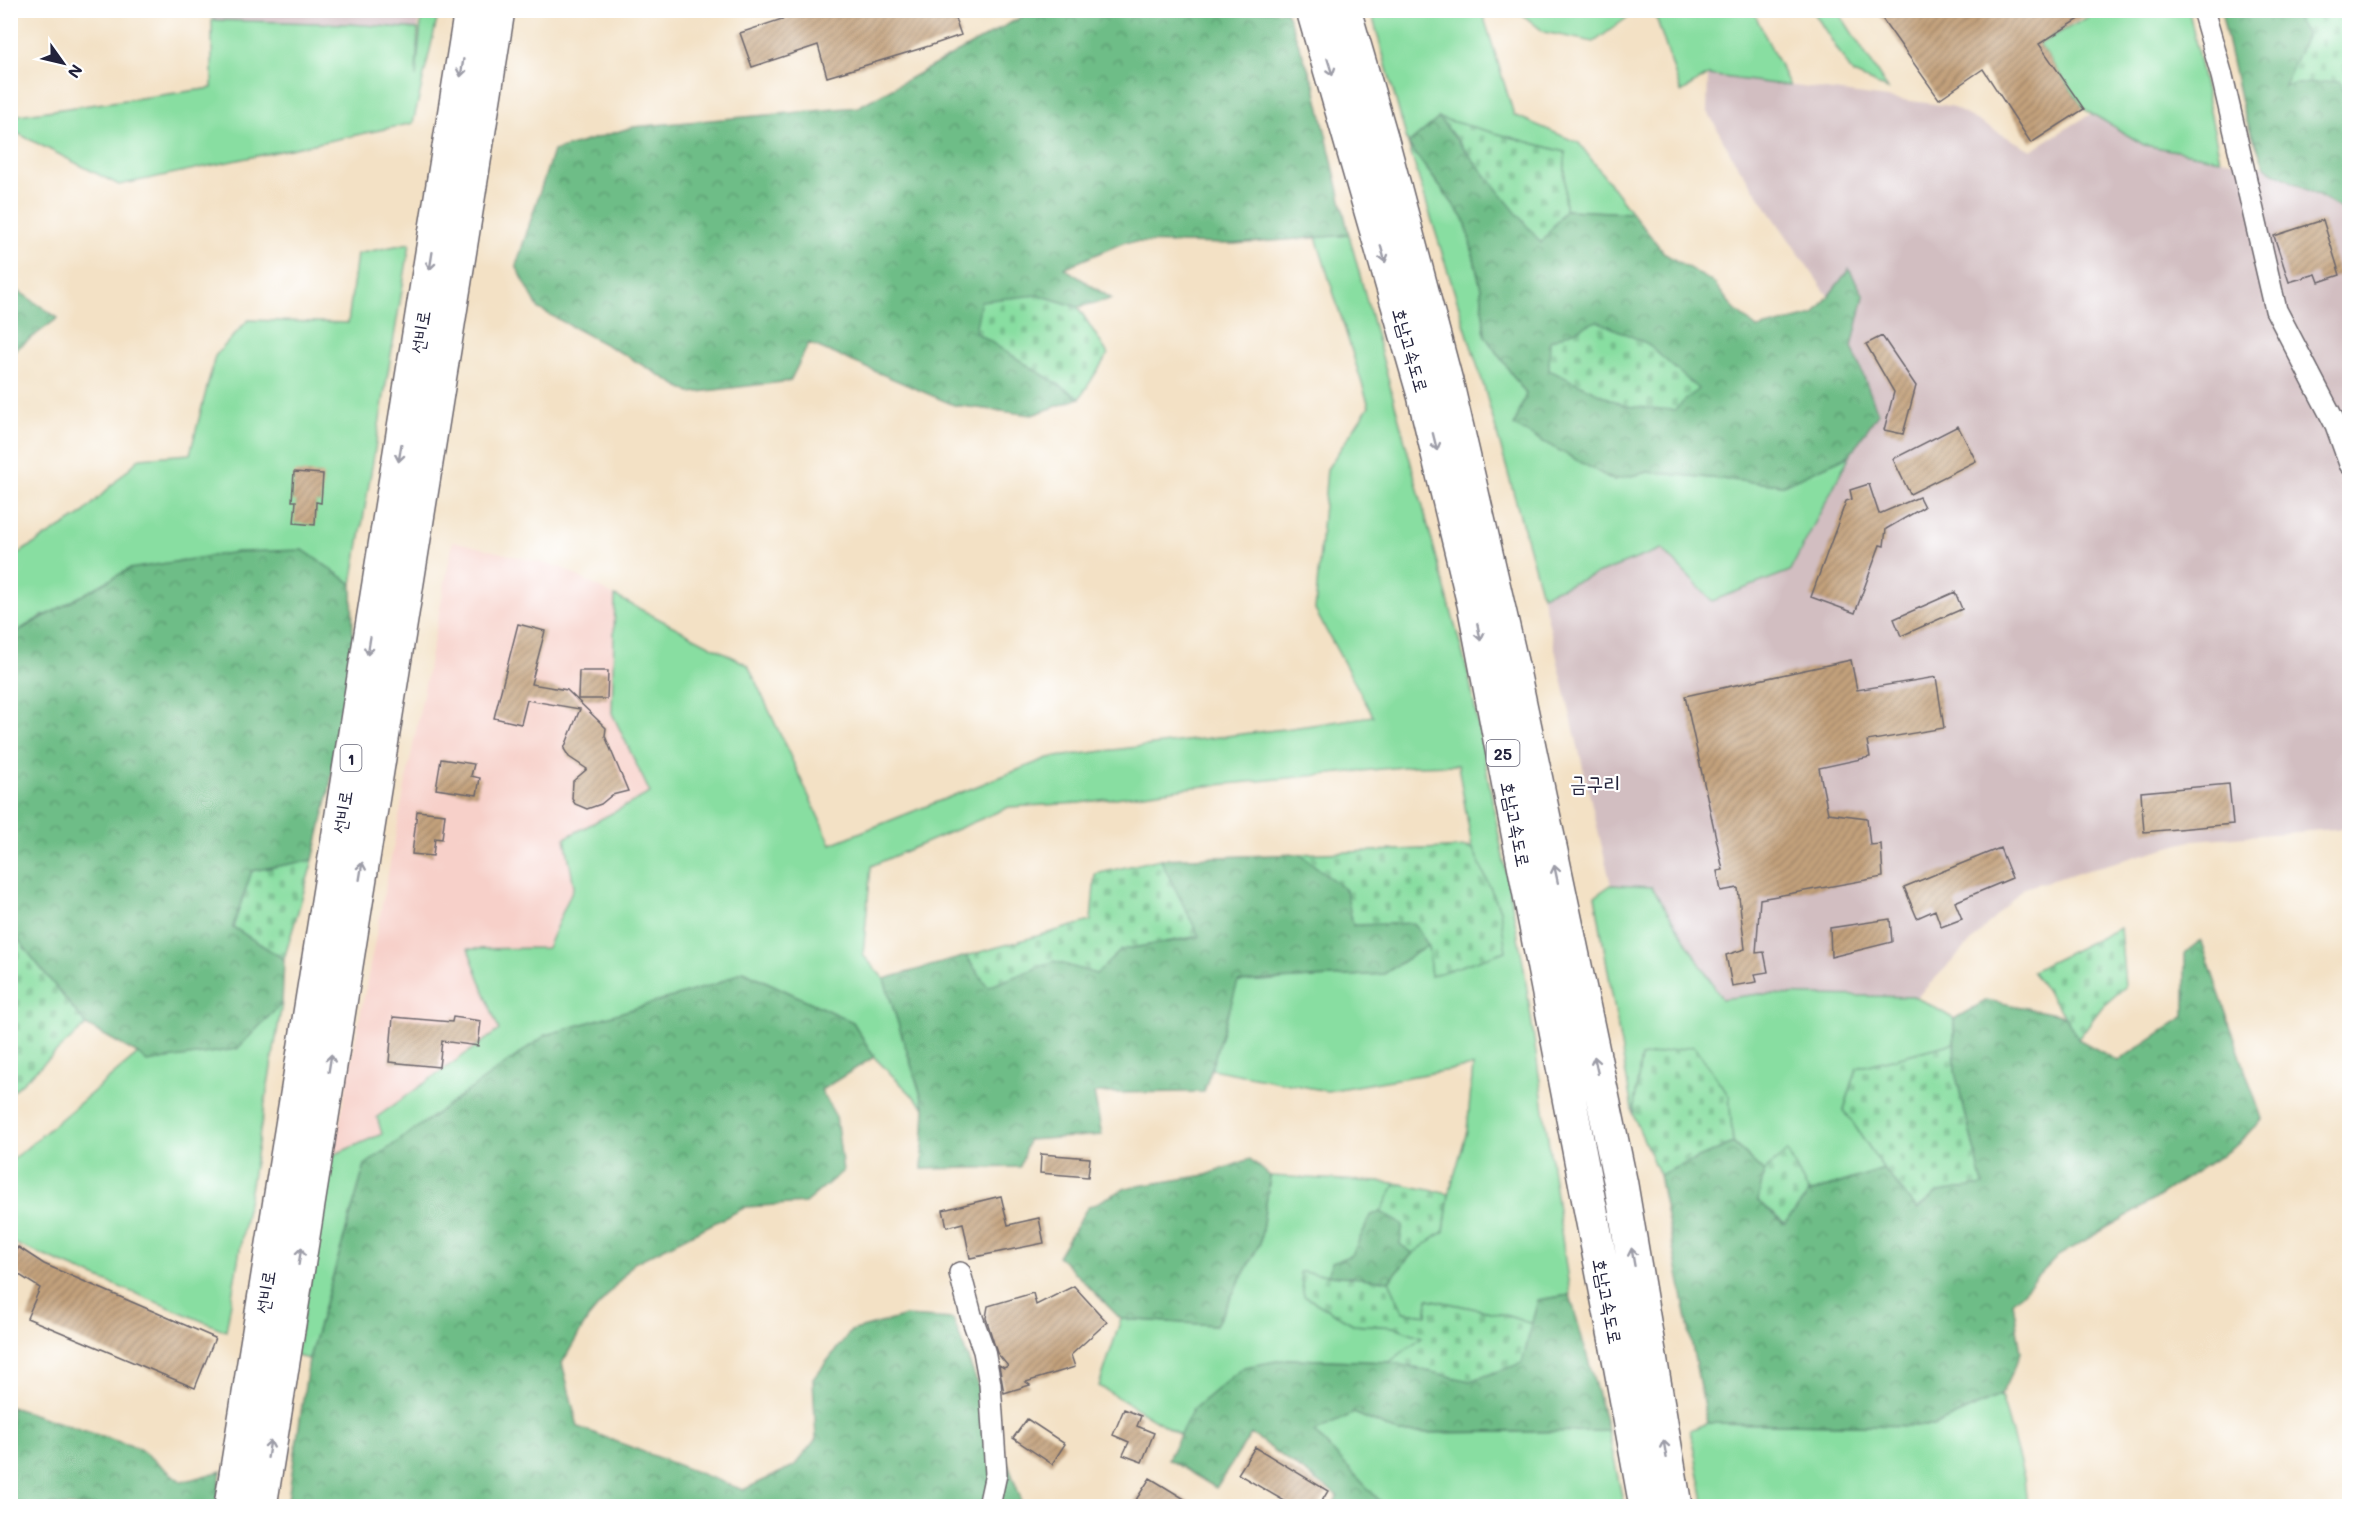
<svg xmlns="http://www.w3.org/2000/svg" width="2360" height="1517" viewBox="0 0 2360 1517" font-family="Mali,'Poor Story',sans-serif">
  <style>
    .built { fill: #f7d0c9 }
    .industrial { fill: #d2bec1 }
    .green { fill: #88dea1; stroke: #55806e; stroke-width: 1.5 }
    .forest { fill: url(#forest-crowns); stroke: #487061; stroke-width: 1.5 }
    .cemetery { fill: url(#cemetery-stones); stroke: #55806e; stroke-width: 1.5 }
    .building { fill: url(#building-hatch) }
    .lines { fill: none; stroke-linecap: round; stroke-linejoin: round }
    .street-casing { stroke: #6b656b; stroke-width: 24 }
    .primary-casing { stroke: #6b656b; stroke-width: 36 }
    .highway-casing { stroke: #6b656b; stroke-width: 36 }
    .street { stroke: #fff; stroke-width: 21 }
    .primary { stroke: #fff; stroke-width: 33 }
    .highway { stroke: #fff; stroke-width: 33 }
    .oneway { stroke: #9c9ca7 }
    .labels { text-anchor: middle; dominant-baseline: central; stroke-width: 4.5; stroke-linejoin: round; paint-order: stroke }
    .shield { fill: #fff; stroke: #646476; stroke-width: 1.5 }
    .shield-label { font-size: 16px; font-weight: bold; fill: #22223b }
    .street-label { font-size: 18px; fill: #22223b; stroke: #fff }
    .quarter-label { font-size: 21px; fill: #22223b; stroke: #fff }
  </style>
  <defs>
    <pattern id="forest-crowns" width="20" height="18" patternUnits="userSpaceOnUse" patternTransform="scale(1.5)"><rect width="20" height="18" fill="#6ebd87"/><path d="M2 6a3 3 0 1 1 6 0M12 15a3 3 0 1 1 6 0" fill="none" stroke="#5a9970"/></pattern>
    <pattern id="cemetery-stones" width="16" height="16" patternUnits="userSpaceOnUse" patternTransform="scale(1.5)"><rect width="16" height="16" fill="#88dea1"/><path d="M2 7V4a2 2 0 0 1 4 0v3zM10 15v-3a2 2 0 0 1 4 0v3z" fill="#75be8c"/></pattern>
    <pattern id="building-hatch" width="6" height="6" patternUnits="userSpaceOnUse" patternTransform="scale(1.5)"><rect width="6" height="6" fill="#c3a17c"/><path d="M-1 1l2-2M0 6l6-6M5 7l2-2" fill="none" stroke="#9e8367"/></pattern>
  </defs>
  <rect width="100%" height="100%" fill="#fff"/>
  <filter id="ink" filterUnits="userSpaceOnUse"><feTurbulence type="fractalNoise" baseFrequency=".0167" numOctaves="2"/><feDisplacementMap in="SourceGraphic" scale="12" xChannelSelector="R" yChannelSelector="G"/><feConvolveMatrix kernelMatrix="1 2 1 2 8 2 1 2 1" color-interpolation-filters="sRGB"/></filter>
  <filter id="wash" filterUnits="userSpaceOnUse"><feTurbulence type="fractalNoise" baseFrequency=".008" numOctaves="4" result="noise"/><feDisplacementMap in="SourceGraphic" scale="24" xChannelSelector="R" yChannelSelector="G"/><feGaussianBlur stdDeviation="1.35" result="paint"/><feColorMatrix in="noise" values="0 0 0 0 0 0 0 0 0 0 0 0 0 0 0 0 0 1.4 0 .05"/><feComposite in="paint" operator="in"/></filter>
  <g filter="url(#wash)">
    <rect width="100%" height="100%" fill="#f3e1c5"/>
    <path class="built" d="M 453,541 L 562,568 L 615,596 L 612,713 L 651,793 L 565,838 L 574,886 L 547,948 L 499,1030 L 377,1117 L 382,1134 L 333,1155 Z"/>
    <path class="industrial" d="M 210,11 L 420,11 L 418,29 L 350,24 L 212,20 Z
      M 1708,75 L 1950,106 L 2031,150 L 2094,112 L 2144,145 L 2265,167 L 2349,213 L 2349,828 L 2194,840 L 2024,888 L 1917,997 L 1759,994 L 1722,1000 L 1652,887 L 1611,885 L 1542,595 L 1662,549 L 1712,601 L 1790,571 L 1850,455 L 1878,413 L 1852,347 L 1864,296 L 1849,270 L 1828,296 L 1734,160 L 1707,110 Z"/>
    <path class="green" d="M 422,11 L 439,11 L 413,123 L 119,185 L 11,130 L 11,116 L 212,88 L 212,20 L 350,24 L 418,29 L 416,77 Z
      M 1371,11 L 1482,11 L 1514,115 L 1579,143 L 1632,213 L 1565,210 L 1565,152 L 1439,118 L 1408,144 L 1465,220 L 1481,288 L 1485,336 L 1526,394 L 1613,480 L 1648,472 L 1783,485 L 1850,455 L 1790,571 L 1712,601 L 1662,549 L 1542,595 L 1484,387 L 1408,144 Z
      M 1518,11 L 1636,11 L 1594,42 L 1544,32 Z
      M 1654,11 L 1753,11 L 1790,86 L 1708,75 L 1681,92 Z
      M 1813,11 L 1838,11 L 1888,89 L 1853,74 Z
      M 2099,11 L 2189,11 L 2220,159 L 2144,145 L 2084,109 L 2039,44 Z
      M 1349,235 L 1469,677 L 1524,968 L 1570,1295 L 1538,1300 L 1532,1324 L 1505,1315 L 1428,1299 L 1427,1315 L 1403,1312 L 1389,1281 L 1413,1253 L 1444,1231 L 1449,1194 L 1467,1131 L 1473,1066 L 1327,1091 L 1211,1069 L 1237,982 L 1384,974 L 1428,945 L 1431,976 L 1500,910 L 1472,847 L 1458,765 L 1413,766 L 1186,788 L 1080,803 L 1009,807 L 871,866 L 863,955 L 884,979 L 925,1108 L 874,1057 L 853,1022 L 743,971 L 365,1165 L 309,1359 L 296,1356 L 333,1155 L 382,1134 L 377,1117 L 499,1030 L 468,949 L 547,948 L 574,886 L 565,838 L 650,793 L 612,713 L 615,596 L 748,665 L 831,844 L 1048,758 L 1292,728 L 1373,716 L 1315,610 L 1327,469 L 1369,406 L 1316,237 Z
      M 410,243 L 352,584 L 303,550 L 42,616 L 11,635 L 11,558 L 81,515 L 140,458 L 190,454 L 215,356 L 248,320 L 348,323 L 357,254 Z
      M 1611,885 L 1652,887 L 1722,999 L 1759,994 L 1917,997 L 1954,1019 L 1954,1043 L 1857,1068 L 1844,1110 L 1884,1169 L 1809,1193 L 1787,1151 L 1764,1172 L 1733,1143 L 1729,1096 L 1641,1057 L 1633,1115 L 1595,896 Z
      M 282,1003 L 226,1331 L 11,1242 L 10,1162 L 138,1054 L 236,1049 Z
      M 1270,1176 L 1396,1183 L 1381,1212 L 1371,1215 L 1352,1256 L 1332,1262 L 1327,1275 L 1300,1272 L 1304,1296 L 1353,1324 L 1395,1327 L 1423,1337 L 1390,1362 L 1288,1359 L 1193,1409 L 1180,1435 L 1099,1386 L 1121,1319 L 1216,1325 L 1260,1243 Z
      M 2001,1395 L 2024,1478 L 2027,1506 L 1705,1506 L 1690,1430 L 1707,1423 L 1933,1426 Z
      M 1354,1413 L 1400,1433 L 1608,1431 L 1624,1506 L 1378,1506 L 1381,1502 L 1313,1432 Z"/>
    <path class="forest" d="M 1034,10 L 1286,11 L 1315,87 L 1349,235 L 1233,244 L 1125,242 L 1064,268 L 1112,299 L 1078,307 L 1038,295 L 975,332 L 1080,398 L 1032,415 L 954,405 L 809,343 L 790,381 L 690,393 L 627,356 L 539,309 L 516,266 L 553,151 L 633,127 L 858,107 Z
      M 2221,11 L 2291,11 L 2340,81 L 2349,106 L 2349,213 L 2265,167 L 2243,111 Z
      M 1439,118 L 1541,242 L 1565,210 L 1632,213 L 1665,254 L 1714,283 L 1734,309 L 1758,329 L 1814,315 L 1849,269 L 1864,296 L 1852,347 L 1878,413 L 1850,455 L 1783,485 L 1648,472 L 1613,480 L 1514,426 L 1526,394 L 1485,336 L 1481,288 L 1465,220 L 1408,144 Z
      M 11,286 L 58,318 L 11,353 Z
      M 303,550 L 352,584 L 353,644 L 329,791 L 313,860 L 252,871 L 233,927 L 284,959 L 282,1003 L 237,1049 L 147,1062 L 138,1054 L 86,1025 L 11,931 L 11,635 L 129,569 L 237,552 Z
      M 1300,854 L 1346,890 L 1353,925 L 1414,923 L 1428,945 L 1384,974 L 1238,982 L 1204,1092 L 1094,1093 L 1102,1135 L 1028,1140 L 1020,1167 L 922,1169 L 925,1108 L 884,979 L 966,956 L 988,987 L 1054,961 L 1096,974 L 1121,950 L 1199,937 L 1160,859 Z
      M 2201,940 L 2262,1119 L 2240,1143 L 2144,1206 L 2058,1256 L 2013,1302 L 2021,1353 L 2001,1395 L 1933,1426 L 1707,1423 L 1659,1175 L 1733,1143 L 1764,1172 L 1758,1201 L 1784,1223 L 1809,1193 L 1884,1169 L 1917,1209 L 1938,1192 L 1983,1185 L 1955,1073 L 1954,1019 L 1987,1000 L 2065,1016 L 2078,1039 L 2118,1061 L 2185,1016 L 2185,953 Z
      M 743,971 L 853,1022 L 874,1057 L 821,1090 L 836,1117 L 843,1171 L 805,1203 L 746,1207 L 634,1263 L 587,1320 L 562,1363 L 578,1427 L 743,1490 L 794,1466 L 816,1439 L 813,1379 L 851,1331 L 906,1316 L 953,1319 L 1021,1499 L 1017,1506 L 287,1506 L 309,1359 L 365,1165 L 546,1035 L 716,984 Z
      M 1250,1159 L 1270,1176 L 1260,1243 L 1216,1325 L 1121,1319 L 1058,1256 L 1087,1208 L 1126,1188 L 1206,1175 Z
      M 1381,1212 L 1404,1225 L 1400,1244 L 1413,1253 L 1389,1281 L 1327,1275 L 1332,1262 L 1352,1255 L 1371,1215 Z
      M 1570,1295 L 1608,1431 L 1400,1433 L 1354,1413 L 1314,1432 L 1381,1502 L 1378,1506 L 1332,1506 L 1338,1496 L 1251,1434 L 1216,1488 L 1168,1459 L 1193,1409 L 1244,1367 L 1288,1359 L 1390,1362 L 1470,1381 L 1521,1363 L 1538,1300 Z
      M 11,1407 L 138,1448 L 182,1482 L 221,1471 L 216,1506 L 11,1506 Z"/>
    <path class="cemetery" d="M 2291,11 L 2349,11 L 2349,106 L 2340,81 L 2285,85 L 2307,34 Z
      M 1439,118 L 1565,152 L 1565,210 L 1541,243 Z
      M 1038,295 L 1078,307 L 1108,354 L 1080,398 L 975,332 L 981,301 Z
      M 1597,321 L 1646,343 L 1698,389 L 1674,410 L 1625,406 L 1549,370 L 1550,341 Z
      M 1472,847 L 1500,910 L 1506,951 L 1431,976 L 1428,945 L 1414,923 L 1353,925 L 1346,890 L 1300,854 Z
      M 1160,859 L 1199,936 L 1121,950 L 1096,974 L 1054,961 L 988,987 L 966,956 L 1091,921 L 1095,874 Z
      M 313,860 L 284,959 L 233,927 L 252,871 Z
      M 2120,928 L 2125,987 L 2102,1007 L 2078,1039 L 2065,1016 L 2032,971 Z
      M 11,931 L 86,1025 L 11,1093 Z
      M 1954,1043 L 1955,1073 L 1983,1185 L 1938,1192 L 1917,1209 L 1884,1169 L 1844,1110 L 1857,1068 Z
      M 1694,1046 L 1729,1096 L 1733,1143 L 1659,1175 L 1633,1115 L 1641,1057 Z
      M 1787,1151 L 1809,1193 L 1785,1223 L 1758,1201 L 1764,1172 Z
      M 1396,1183 L 1449,1194 L 1444,1231 L 1413,1253 L 1400,1244 L 1403,1225 L 1381,1212 Z
      M 1300,1272 L 1389,1281 L 1403,1312 L 1427,1315 L 1428,1299 L 1505,1315 L 1532,1324 L 1522,1363 L 1470,1381 L 1390,1362 L 1422,1337 L 1395,1327 L 1353,1324 L 1304,1296 Z"/>
    <g id="blocks">
      <path class="building" d="M 809,10 L 952,10 L 961,35 L 929,46 L 827,77 L 818,45 L 752,67 L 740,33 Z
        M 1876,10 L 2094,10 L 2039,44 L 2084,109 L 2031,143 L 1983,69 L 1939,99 Z
        M 2323,220 L 2340,275 L 2319,282 L 2316,274 L 2289,282 L 2274,236 Z
        M 1882,336 L 1916,386 L 1903,434 L 1884,430 L 1894,392 L 1866,344 Z
        M 1958,426 L 1976,461 L 1910,494 L 1893,459 Z
        M 294,472 L 323,474 L 321,503 L 316,502 L 315,525 L 294,523 L 296,501 L 292,501 Z
        M 1869,484 L 1879,514 L 1919,497 L 1924,507 L 1886,529 L 1884,546 L 1880,545 L 1855,613 L 1811,597 L 1846,501 L 1852,499 L 1850,490 Z
        M 1955,592 L 1962,609 L 1901,636 L 1894,619 Z
        M 518,624 L 545,631 L 531,684 L 567,690 L 606,728 L 605,736 L 628,791 L 612,795 L 601,804 L 587,809 L 575,804 L 572,799 L 573,781 L 587,769 L 569,757 L 564,749 L 580,709 L 527,700 L 521,724 L 494,718 Z
        M 1851,660 L 1857,690 L 1936,677 L 1944,728 L 1867,741 L 1870,757 L 1819,768 L 1828,813 L 1867,818 L 1870,845 L 1881,844 L 1883,877 L 1760,899 L 1756,953 L 1764,952 L 1768,972 L 1755,974 L 1757,982 L 1732,986 L 1726,955 L 1745,949 L 1738,888 L 1721,891 L 1717,871 L 1723,870 L 1685,696 Z
        M 579,671 L 608,671 L 607,699 L 578,699 Z
        M 441,759 L 474,764 L 471,776 L 480,778 L 477,795 L 436,789 Z
        M 2229,784 L 2233,824 L 2144,832 L 2141,792 Z
        M 417,811 L 445,814 L 442,839 L 435,838 L 433,856 L 412,854 Z
        M 2000,848 L 2012,878 L 1955,902 L 1962,919 L 1941,927 L 1935,910 L 1917,918 L 1904,887 Z
        M 1890,919 L 1892,942 L 1831,957 L 1830,928 Z
        M 393,1017 L 452,1022 L 453,1017 L 481,1021 L 478,1046 L 442,1041 L 439,1067 L 389,1062 Z
        M 1041,1154 L 1090,1158 L 1088,1177 L 1040,1173 Z
        M 1001,1196 L 1008,1225 L 1039,1218 L 1044,1243 L 970,1258 L 963,1223 L 947,1227 L 943,1210 Z
        M 18,1247 L 44,1264 L 215,1338 L 195,1388 L 27,1318 L 40,1288 L 10,1269 L 10,1259 Z
        M 1074,1286 L 1107,1322 L 1071,1355 L 1075,1367 L 1026,1382 L 1030,1385 L 1004,1393 L 999,1365 L 1004,1368 L 1008,1366 L 997,1353 L 986,1318 L 988,1306 L 1033,1293 L 1036,1305 Z
        M 1124,1409 L 1141,1416 L 1137,1426 L 1154,1433 L 1142,1462 L 1123,1455 L 1129,1442 L 1113,1435 Z
        M 1027,1419 L 1065,1444 L 1052,1464 L 1013,1438 Z
        M 1255,1447 L 1328,1491 L 1319,1506 L 1293,1506 L 1238,1474 Z
        M 1150,1478 L 1196,1506 L 1132,1506 Z"/>
    </g>
  </g>
  <g filter="url(#ink)">
    <use href="#blocks" fill-opacity="0" stroke="#6b656b" stroke-width="1.5"/>
    <g class="lines">
      <g class="street-casing">
        <path id="street" d="M 2203,10 L 2222,76 L 2276,310 L 2336,425 L 2350,464
          M 960,1273 L 971,1315 L 984,1351 L 990,1384 L 996,1474 L 989,1506"/>
      </g>
      <g class="primary-casing">
        <path id="primary" d="M 231,1506 L 471,10
          M 260,1506 L 498,10"/>
      </g>
      <g class="highway-casing">
        <path id="highway" d="M 1313,10 L 1424,395 L 1474,604 L 1616,1342 L 1646,1506
          M 1344,10 L 1381,137 L 1448,389 L 1512,666 L 1621,1185 L 1675,1506"/>
      </g>
      <use href="#street" class="street"/>
      <use href="#primary" class="primary"/>
      <use href="#highway" class="highway"/>
    </g>
    <defs><path id="oneway-shaft" d="M-6 0H5M1.5-3L5.5 0L1.5 3" fill="none" stroke-width="1.6" stroke-linecap="round" stroke-linejoin="round" transform="scale(1.5)"/></defs>
    <g class="oneway">
      <use href="#oneway-shaft" transform="translate(1330 67) rotate(73)"/>
      <use href="#oneway-shaft" transform="translate(462 68) rotate(99)"/>
      <use href="#oneway-shaft" transform="translate(1383 254) rotate(74)"/>
      <use href="#oneway-shaft" transform="translate(431 261) rotate(99)"/>
      <use href="#oneway-shaft" transform="translate(1435 442) rotate(76)"/>
      <use href="#oneway-shaft" transform="translate(400 453) rotate(99)"/>
      <use href="#oneway-shaft" transform="translate(1479 632) rotate(79)"/>
      <use href="#oneway-shaft" transform="translate(369 646) rotate(99)"/>
      <use href="#oneway-shaft" transform="translate(361 871) rotate(-81)"/>
      <use href="#oneway-shaft" transform="translate(1556 874) rotate(-102)"/>
      <use href="#oneway-shaft" transform="translate(330 1063) rotate(-81)"/>
      <use href="#oneway-shaft" transform="translate(1596 1065) rotate(-102)"/>
      <use href="#oneway-shaft" transform="translate(300 1256) rotate(-81)"/>
      <use href="#oneway-shaft" transform="translate(1633 1257) rotate(-100)"/>
      <use href="#oneway-shaft" transform="translate(269 1449) rotate(-81)"/>
      <use href="#oneway-shaft" transform="translate(1665 1449) rotate(-100)"/>
    </g>
  </g>
  <g class="labels">
    <g class="shield">
      <rect x="1486.5" y="740" width="33" height="26" rx="4.5"/>
      <rect x="340.5" y="745" width="21" height="26" rx="4.5"/>
    </g>
    <g class="shield-label">
      <text x="1503" y="753">25</text>
      <text x="351" y="758">1</text>
    </g>
    <g class="street-label">
      <text transform="translate(420 332) rotate(-81)">선비로</text>
      <text transform="translate(1411 350) rotate(74)">호남고속도로</text>
      <text transform="translate(342 812) rotate(-81)">선비로</text>
      <text transform="translate(1516 824) rotate(79)">호남고속도로</text>
      <text transform="translate(265 1292) rotate(-81)">선비로</text>
      <text transform="translate(1608 1301) rotate(79)">호남고속도로</text>
    </g>
    <g class="quarter-label">
      <text x="1595" y="782">금구리</text>
    </g>
  </g>
  <rect width="2360" height="1517" fill="none" stroke="#fff" stroke-width="36"/>
  <g transform="translate(63 63) rotate(124)" stroke="#ffffff" stroke-width="4.5" paint-order="stroke">
  <path d="M0-4.5L10 22L0 15L-10 22Z" fill="#22223b"/>
  <text y="-9" font-size="16" font-weight="bold" text-anchor="middle" fill="#22223b">N</text>
  </g>
</svg>
